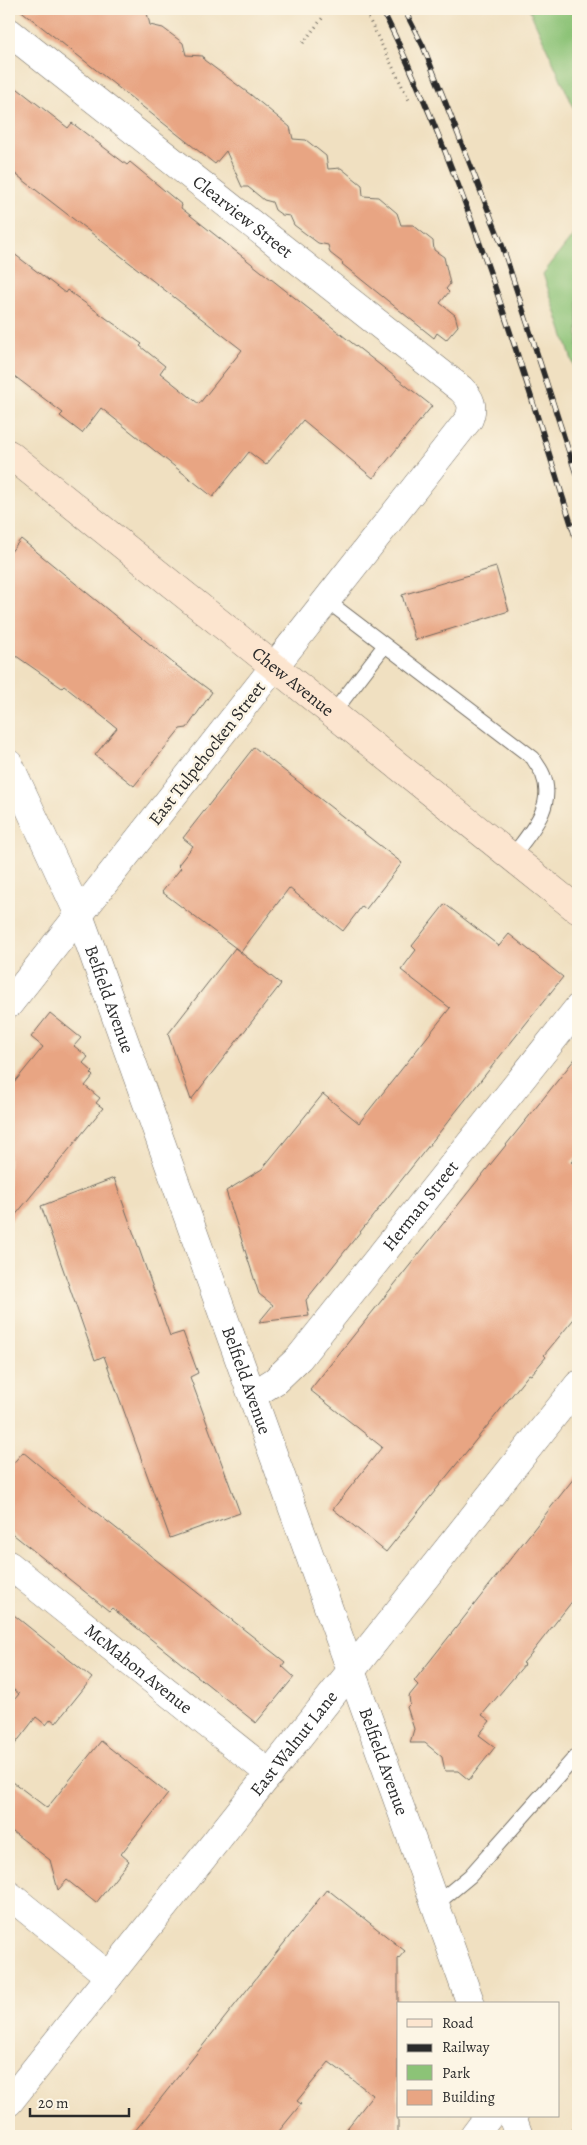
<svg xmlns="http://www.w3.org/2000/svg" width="587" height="2145" viewBox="0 0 587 2145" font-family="Alegreya,serif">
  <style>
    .green { fill: #8cc377; stroke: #5c7751 }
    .building { fill: #e8a583 }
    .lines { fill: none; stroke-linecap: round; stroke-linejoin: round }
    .lane-casing { stroke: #706a60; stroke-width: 16 }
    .street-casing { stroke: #706a60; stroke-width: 29 }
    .secondary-casing { stroke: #706a60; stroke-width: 29 }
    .path { stroke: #706a60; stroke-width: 3; stroke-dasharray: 1 4; stroke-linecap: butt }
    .lane { stroke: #fff; stroke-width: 14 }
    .street { stroke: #fff; stroke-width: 28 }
    .secondary { stroke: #fce5cf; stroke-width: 28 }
    .rail-casing { stroke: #2b2b2b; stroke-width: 5.5 }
    .rail { stroke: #fcf5e5; stroke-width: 4; stroke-dasharray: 11; stroke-linecap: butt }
    .labels { text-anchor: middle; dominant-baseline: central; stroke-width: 5; stroke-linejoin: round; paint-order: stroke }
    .street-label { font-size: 18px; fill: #2b2b2b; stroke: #fcf5e5 }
  </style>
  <rect width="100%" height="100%" fill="#fcf5e5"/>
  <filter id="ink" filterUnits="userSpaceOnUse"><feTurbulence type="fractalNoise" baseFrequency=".02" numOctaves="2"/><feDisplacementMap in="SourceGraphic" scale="10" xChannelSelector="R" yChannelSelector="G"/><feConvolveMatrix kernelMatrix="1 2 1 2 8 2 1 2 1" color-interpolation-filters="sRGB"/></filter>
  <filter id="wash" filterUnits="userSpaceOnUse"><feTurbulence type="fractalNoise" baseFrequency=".0096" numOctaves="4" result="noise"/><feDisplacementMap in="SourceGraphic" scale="20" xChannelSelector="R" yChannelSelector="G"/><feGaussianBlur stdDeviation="1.12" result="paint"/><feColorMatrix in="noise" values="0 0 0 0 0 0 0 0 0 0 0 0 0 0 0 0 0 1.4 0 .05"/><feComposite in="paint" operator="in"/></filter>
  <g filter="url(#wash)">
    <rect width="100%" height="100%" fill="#f0e0c1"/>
    <path class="green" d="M 529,9 L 578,9 L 578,117 Z
      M 578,229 L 578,378 L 543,274 Z"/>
    <g id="blocks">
      <path class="building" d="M 19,9 L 146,9 L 150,25 L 163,28 L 183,43 L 186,55 L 203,56 L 204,60 L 251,95 L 290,127 L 293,139 L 306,140 L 326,156 L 328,169 L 341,168 L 362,185 L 363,196 L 378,197 L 397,213 L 401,225 L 413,225 L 433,241 L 434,250 L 444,257 L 450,284 L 446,289 L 449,292 L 440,303 L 455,315 L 458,326 L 446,340 L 437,333 L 434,338 L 342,264 L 343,263 L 330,253 L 328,245 L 318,243 L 294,225 L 290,216 L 282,215 L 275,210 L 272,202 L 264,200 L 248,187 L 242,187 L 226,151 L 215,164 Z
        M 9,82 L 68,128 L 72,123 L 127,165 L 130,162 L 182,205 L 181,208 L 432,406 L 373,478 L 303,420 L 266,465 L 249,452 L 213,497 L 101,408 L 82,433 L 60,416 L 63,413 L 9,372 L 9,250 L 65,293 L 67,290 L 142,344 L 140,346 L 165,366 L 160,373 L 199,404 L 242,350 L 9,169 Z
        M 21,539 L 173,663 L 212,692 L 187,728 L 180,729 L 134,786 L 95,755 L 117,728 L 64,686 L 62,688 L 9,651 L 9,554 Z
        M 496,567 L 509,611 L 415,640 L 402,595 Z
        M 254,747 L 402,863 L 366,909 L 362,906 L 343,931 L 289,888 L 241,952 L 162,892 L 181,868 L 178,865 L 193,846 L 183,838 Z
        M 445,904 L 499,946 L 509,934 L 563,977 L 306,1300 L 309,1316 L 259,1322 L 273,1305 L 259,1294 L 226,1191 L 262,1169 L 323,1094 L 359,1123 L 450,1008 L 401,970 L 416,950 L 412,946 Z
        M 235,948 L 281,984 L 191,1100 L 168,1034 Z
        M 50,1013 L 81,1038 L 74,1046 L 88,1057 L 83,1063 L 93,1072 L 91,1074 L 93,1076 L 85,1086 L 100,1098 L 96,1103 L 103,1108 L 9,1223 L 9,1089 L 43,1047 L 31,1037 Z
        M 578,1055 L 578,1155 L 571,1162 L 578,1168 L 578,1314 L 544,1355 L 546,1357 L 531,1375 L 529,1374 L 386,1552 L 333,1509 L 382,1447 L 310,1390 Z
        M 114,1178 L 170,1336 L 183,1332 L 198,1373 L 190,1377 L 240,1513 L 170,1538 L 104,1356 L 95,1360 L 41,1206 Z
        M 23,1452 L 83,1502 L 285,1662 L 282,1666 L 294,1677 L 256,1723 L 112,1608 L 109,1611 L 9,1531 L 9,1468 Z
        M 578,1473 L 578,1594 L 530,1655 L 523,1663 L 525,1664 L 482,1715 L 490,1721 L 479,1735 L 495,1747 L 469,1780 L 458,1771 L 445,1771 L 442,1757 L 425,1743 L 410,1743 L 414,1729 L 407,1707 L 410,1704 L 409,1696 L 418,1685 L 414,1681 Z
        M 9,1611 L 92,1678 L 56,1723 L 51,1719 L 46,1725 L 36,1717 L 9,1752 L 9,1706 L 19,1694 L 9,1686 Z
        M 101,1741 L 168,1794 L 121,1854 L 129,1861 L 96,1903 L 67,1880 L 58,1890 L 50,1860 L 9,1829 L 9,1779 L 47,1808 Z
        M 327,1889 L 405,1951 L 398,1959 L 398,2136 L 341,2136 L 373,2095 L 329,2062 L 297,2101 L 301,2104 L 275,2136 L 131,2136 Z"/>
    </g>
  </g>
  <g filter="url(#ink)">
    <use href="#blocks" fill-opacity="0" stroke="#706a60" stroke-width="1"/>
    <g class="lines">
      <g class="lane-casing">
        <path id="lane" d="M 326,600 L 533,758 C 536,764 541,769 543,775 C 556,807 529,833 512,857
          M 333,713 L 385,645
          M 435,1905 L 470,1876 L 578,1754
          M 576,2136 L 578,2135"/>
      </g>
      <g class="street-casing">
        <g id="street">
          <path id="s1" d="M 9,32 L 461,389 C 471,399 474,406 469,419 L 9,1004"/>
          <path id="s2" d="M 9,764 L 79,915 L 90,945 L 471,2004"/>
          <path id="s3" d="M 253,1395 L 275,1381 L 299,1358 L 578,1008"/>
          <path id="s4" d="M 9,1565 L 270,1774"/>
          <path d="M 9,1895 L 109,1976"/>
          <path id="s5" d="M 9,2102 L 578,1385"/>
          <path d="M 512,2116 L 519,2136"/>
          <path d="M 474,2136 L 489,2116"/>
        </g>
      </g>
      <g class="secondary-casing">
        <g id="secondary">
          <path id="s6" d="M 9,454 L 578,910"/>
        </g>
      </g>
      <path class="path" d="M 364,9 L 410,102
        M 303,43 L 324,16"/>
      <use href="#lane" class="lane"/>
      <use href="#street" class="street"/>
      <use href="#secondary" class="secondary"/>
      <g class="rail-casing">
        <path id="rail" d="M 382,9 C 467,181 521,364 578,546
          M 404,9 L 423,46 L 502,245 L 578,480"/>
      </g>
      <use href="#rail" class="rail"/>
    </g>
  </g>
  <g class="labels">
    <g class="street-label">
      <text stroke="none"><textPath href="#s1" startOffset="298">Clearview Street</textPath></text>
      <text stroke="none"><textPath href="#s6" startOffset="364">Chew Avenue</textPath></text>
      <text transform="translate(207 753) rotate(-52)">East Tulpehocken Street</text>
      <text stroke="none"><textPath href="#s2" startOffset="256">Belfield Avenue</textPath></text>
      <text stroke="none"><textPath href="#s3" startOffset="254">Herman Street</textPath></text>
      <text stroke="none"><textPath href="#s2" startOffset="661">Belfield Avenue</textPath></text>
      <text stroke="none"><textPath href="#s4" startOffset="166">McMahon Avenue</textPath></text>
      <text stroke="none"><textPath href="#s5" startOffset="458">East Walnut Lane</textPath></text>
      <text stroke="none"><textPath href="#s2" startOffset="1066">Belfield Avenue</textPath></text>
    </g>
  </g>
  <rect width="587" height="2145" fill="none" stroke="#fcf5e5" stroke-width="30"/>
  <rect x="397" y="2002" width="162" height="115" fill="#fcf5e5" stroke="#a8a49b"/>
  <rect x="407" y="2019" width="25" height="8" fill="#fce5cf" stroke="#a8a49b"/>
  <text x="442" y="2028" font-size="15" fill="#2b2b2b">Road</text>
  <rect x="407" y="2044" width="25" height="8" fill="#2b2b2b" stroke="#a8a49b"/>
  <text x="442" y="2052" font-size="15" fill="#2b2b2b">Railway</text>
  <rect x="407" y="2065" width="25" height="15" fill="#8cc377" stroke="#a8a49b"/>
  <text x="442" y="2078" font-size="15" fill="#2b2b2b">Park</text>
  <rect x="407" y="2090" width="25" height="15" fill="#e8a583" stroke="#a8a49b"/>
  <text x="442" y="2102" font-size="15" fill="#2b2b2b">Building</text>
  <path d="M30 2108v8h99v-8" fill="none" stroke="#2b2b2b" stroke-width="2.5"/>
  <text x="38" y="2108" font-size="15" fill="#2b2b2b" stroke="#fcf5e5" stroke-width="4" paint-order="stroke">20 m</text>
</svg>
